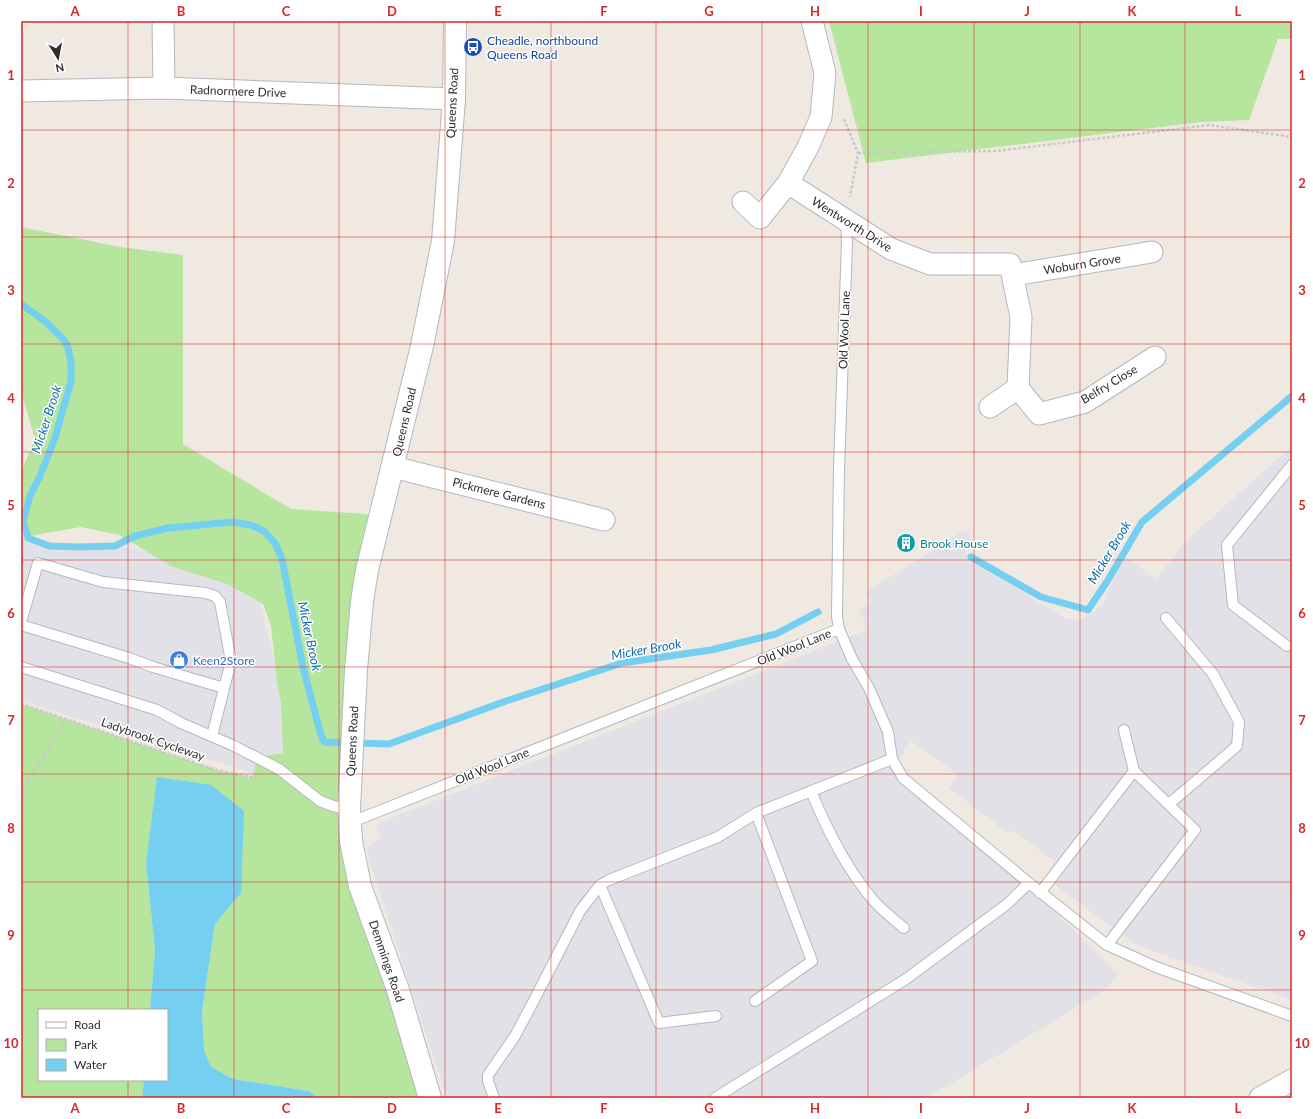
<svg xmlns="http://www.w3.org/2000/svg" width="1313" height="1119" viewBox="0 0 1313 1119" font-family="Lato,sans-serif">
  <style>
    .industrial { fill: #e3e1e8 }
    .green { fill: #b6e59e }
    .water { fill: #75cff0 }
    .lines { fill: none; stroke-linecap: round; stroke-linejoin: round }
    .stream { stroke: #75cff0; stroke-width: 7 }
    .lane-casing { stroke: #b4b7c1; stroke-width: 12 }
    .street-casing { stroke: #b4b7c1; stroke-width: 23 }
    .secondary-casing { stroke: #b4b7c1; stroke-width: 24 }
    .path { stroke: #c9c9c9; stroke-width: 2.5; stroke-dasharray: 3 2; stroke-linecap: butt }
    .lane { stroke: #fff; stroke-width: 10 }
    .street { stroke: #fff; stroke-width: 21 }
    .secondary { stroke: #fff; stroke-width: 22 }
    .grid { fill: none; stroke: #d62828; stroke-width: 1; stroke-opacity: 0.55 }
    .labels { text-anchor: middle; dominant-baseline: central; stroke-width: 3; stroke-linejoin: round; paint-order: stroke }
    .transit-label { font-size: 12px; fill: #164399; stroke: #fff; text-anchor: start }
    .street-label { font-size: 12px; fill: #2e2e2e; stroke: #fff }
    .culture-label { font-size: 12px; fill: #0d838f; stroke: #fff; text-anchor: start }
    .shop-label { font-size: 12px; fill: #366cbe; stroke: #fff; text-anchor: start }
    .water-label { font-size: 13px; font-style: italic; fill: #0d6fa3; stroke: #fff }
    .neatline { fill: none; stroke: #d62828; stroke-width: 1.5 }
    .grid-label { font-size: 13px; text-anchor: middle; font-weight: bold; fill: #d62828 }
  </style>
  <rect width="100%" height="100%" fill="#efe9e1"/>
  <path class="industrial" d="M 21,376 L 33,379 L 21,422 Z
    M 1292,446 L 1292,1000 L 1136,945 L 1055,885 L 1068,868 L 1056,860 L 1055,862 L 1013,830 L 1009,834 L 949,788 L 958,775 L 911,741 L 893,768 L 1016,872 L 1118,975 L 1105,990 L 927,1098 L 447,1098 L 368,857 L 367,849 L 372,844 L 372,842 L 381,839 L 376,824 L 867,630 L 863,618 L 859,610 L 871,602 L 865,593 L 966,529 L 976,545 L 965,553 L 980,564 L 1015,586 L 1033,599 L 1067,619 L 1074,620 L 1083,618 L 1095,611 L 1104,602 L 1111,585 L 1126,557 L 1156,579 L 1187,540 Z
    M 21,538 L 29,543 L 48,550 L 76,551 L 121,548 L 249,560 L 293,735 L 297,773 L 256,774 L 21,701 Z"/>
  <path class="green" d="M 829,21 L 1292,21 L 1292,39 L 1278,39 L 1249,120 L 1201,122 L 866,163 Z
    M 21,227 L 120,247 L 183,255 L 183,444 L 291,509 L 381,515 L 349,809 L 430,1098 L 318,1098 L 309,1091 L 233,1079 L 211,1067 L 204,1050 L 202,1011 L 215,924 L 241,893 L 146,864 L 155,949 L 150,1010 L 39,1010 L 39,1080 L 144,1080 L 142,1098 L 21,1098 L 21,704 L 217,770 L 252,778 L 258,757 L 283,753 L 281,703 L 277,683 L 271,626 L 263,604 L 227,584 L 173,567 L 119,535 L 81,527 L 30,536 L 21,528 L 21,472 L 35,439 L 23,397 L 21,396 Z"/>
  <path class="water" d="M 157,777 L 211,785 L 244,811 L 241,893 L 215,924 L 202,1011 L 204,1050 L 211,1067 L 233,1079 L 309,1091 L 318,1098 L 142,1098 L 144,1080 L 167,1080 L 167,1010 L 150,1010 L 155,949 L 146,864 Z"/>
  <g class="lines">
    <path class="stream" d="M 21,304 L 46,322 L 65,341 L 69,351 L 71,363 L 71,381 L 55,438 L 40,476 L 30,496 L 23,521 L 28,538 L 49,546 L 78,547 L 115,546 L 135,536 L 168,528 L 232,522 L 251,525 L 264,531 L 275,543 L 282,559 L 303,667 L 320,732 L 324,742 L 389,744 L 506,701 L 622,663 L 711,650 L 776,634 L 818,612
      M 971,557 L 1041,597 L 1088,610 L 1108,580 L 1142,522 L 1292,396"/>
    <g class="lane-casing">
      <path id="lane" d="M 846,221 L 847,242 L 839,469 L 837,616 L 839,629 L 852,659 L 869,688 L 888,732 L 892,759 L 903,778 L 1029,883 L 1107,945 L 1156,967 L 1292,1016
        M 1166,618 L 1213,674 L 1239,722 L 1237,746 L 1169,804
        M 21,622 L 38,563 L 103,582 L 206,593 L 215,596 L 220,602 L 231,661 L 212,736
        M 21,625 L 129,658 L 153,667 L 224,688
        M 1287,646 L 1233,605 L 1227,545 L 1292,465
        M 21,667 L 157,710 L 181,723 L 232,745 L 279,769 L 320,801 L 333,806 L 349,809
        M 811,791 C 827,830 846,869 874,901 C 883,911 894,920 904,928
        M 349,823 L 839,629
        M 600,885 L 659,1023 L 716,1016
        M 1040,893 L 1134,771
        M 1107,945 L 1195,830 L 1134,771 L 1124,730
        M 755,1001 L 812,961 L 756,813
        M 494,1098 L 488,1081 L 488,1075 L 515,1036 L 530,1008 L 580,911 L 600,885 L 609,880 L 718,837 L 756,813 L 892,759
        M 715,1098 L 906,979 L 1006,905 L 1029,883"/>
    </g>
    <g class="street-casing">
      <path id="street" d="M 163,21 L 164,88
        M 21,91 L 164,88 L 454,99
        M 788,183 L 891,249 L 930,264 L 1010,264 L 1021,317 L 1018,388
        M 743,202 L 760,218 L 788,183 L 808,147 L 821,117 L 825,73 L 812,21
        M 1013,275 L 1152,252
        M 990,407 L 1018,388 L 1039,414 L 1085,402 L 1155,357
        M 393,467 L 604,520
        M 1260,1098 L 1292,1080"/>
    </g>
    <g class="secondary-casing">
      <path id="secondary" d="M 430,1098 L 398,990 L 360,886 L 351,841 L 349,809 L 356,670 L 362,601 L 367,570 L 422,346 L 443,241 L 454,99 L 455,21"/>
    </g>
    <path class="path" d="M 844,119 L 858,153 L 850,197
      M 858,153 L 996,151 L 1209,125 L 1292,137
      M 21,704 L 217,770 L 256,778
      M 21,793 L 66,719"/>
    <use href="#lane" class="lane"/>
    <use href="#street" class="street"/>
    <use href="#secondary" class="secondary"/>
  </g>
  <path class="grid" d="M 128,21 L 128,1010M 234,21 L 234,1098M 339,21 L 339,1098M 445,21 L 445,1098M 551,21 L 551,1098M 656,21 L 656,1098M 762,21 L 762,1098M 868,21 L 868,1098M 974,21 L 974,1098M 1080,21 L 1080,1098M 1185,21 L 1185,1098M 21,130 L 1292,130M 21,237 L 1292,237M 21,344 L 1292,344M 21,452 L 1292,452M 21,560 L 1292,560M 21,667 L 1292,667M 21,774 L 1292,774M 21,882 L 1292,882M 21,990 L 1292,990M 128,1080 L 128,1098"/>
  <defs>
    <g id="bus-disc" transform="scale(1)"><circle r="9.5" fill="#1a4fb4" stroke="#fff"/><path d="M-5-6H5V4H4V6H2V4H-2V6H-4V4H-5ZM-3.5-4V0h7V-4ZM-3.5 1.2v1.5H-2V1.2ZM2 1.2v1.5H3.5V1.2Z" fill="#fff"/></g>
    <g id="building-disc" transform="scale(1)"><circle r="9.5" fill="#0f9aa8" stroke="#fff"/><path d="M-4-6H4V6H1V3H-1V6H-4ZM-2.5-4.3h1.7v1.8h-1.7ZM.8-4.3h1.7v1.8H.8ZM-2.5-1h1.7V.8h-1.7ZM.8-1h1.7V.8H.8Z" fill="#fff"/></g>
    <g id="shop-disc" transform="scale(1)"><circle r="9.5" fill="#3f7fe0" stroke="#fff"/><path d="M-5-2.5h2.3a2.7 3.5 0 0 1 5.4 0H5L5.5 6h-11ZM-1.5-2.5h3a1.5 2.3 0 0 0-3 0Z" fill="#fff"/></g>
  </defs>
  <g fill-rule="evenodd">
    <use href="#bus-disc" x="473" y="47"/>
    <use href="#building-disc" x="906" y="543"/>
    <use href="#shop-disc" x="179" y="660"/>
  </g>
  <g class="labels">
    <g class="transit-label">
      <text x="487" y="40">Cheadle, northbound<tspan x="487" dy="14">Queens Road</tspan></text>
    </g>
    <g class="street-label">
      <text transform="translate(238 91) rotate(2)">Radnormere Drive</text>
      <text transform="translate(452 103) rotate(-87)">Queens Road</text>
      <text transform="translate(852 224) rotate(32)">Wentworth Drive</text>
      <text transform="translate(1082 264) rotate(-9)">Woburn Grove</text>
      <text transform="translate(844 330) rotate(-88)">Old Wool Lane</text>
      <text transform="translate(1109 384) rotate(-31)">Belfry Close</text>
      <text transform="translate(404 422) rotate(-77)">Queens Road</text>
      <text transform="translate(499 493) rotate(14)">Pickmere Gardens</text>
      <text transform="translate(794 647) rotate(-22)">Old Wool Lane</text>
      <text transform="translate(153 739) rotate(19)">Ladybrook Cycleway</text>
      <text transform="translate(352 741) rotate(-87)">Queens Road</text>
      <text transform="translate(492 766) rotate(-22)">Old Wool Lane</text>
      <text transform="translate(387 961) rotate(71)">Demmings Road</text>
    </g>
    <g class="culture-label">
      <text x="920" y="543">Brook House</text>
    </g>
    <g class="shop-label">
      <text x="193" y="660">Keen2Store</text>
    </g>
    <g class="water-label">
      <text transform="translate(46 419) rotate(-72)">Micker Brook</text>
      <text transform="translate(1109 552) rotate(-59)">Micker Brook</text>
      <text transform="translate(310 636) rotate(78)">Micker Brook</text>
      <text transform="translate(646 649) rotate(-10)">Micker Brook</text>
    </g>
  </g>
  <rect width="1313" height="1119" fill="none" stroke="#ffffff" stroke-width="44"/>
  <rect x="38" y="1009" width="130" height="72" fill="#ffffff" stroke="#ababab"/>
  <rect x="46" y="1022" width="20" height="6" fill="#ffffff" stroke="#ababab"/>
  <text x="74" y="1029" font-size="12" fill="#2e2e2e">Road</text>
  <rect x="46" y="1039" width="20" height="12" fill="#b6e59e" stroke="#ababab"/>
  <text x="74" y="1049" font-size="12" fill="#2e2e2e">Park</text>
  <rect x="46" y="1059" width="20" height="12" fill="#75cff0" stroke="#ababab"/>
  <text x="74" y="1069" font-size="12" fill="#2e2e2e">Water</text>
  <g transform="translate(58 58) rotate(169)" stroke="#ffffff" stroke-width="3" paint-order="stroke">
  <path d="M0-3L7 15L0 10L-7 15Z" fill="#2e2e2e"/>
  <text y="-6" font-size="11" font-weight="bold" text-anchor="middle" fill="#2e2e2e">N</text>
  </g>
  <rect x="22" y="22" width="1269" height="1075" class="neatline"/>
  <g class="grid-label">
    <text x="75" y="16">A</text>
    <text x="181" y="16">B</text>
    <text x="286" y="16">C</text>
    <text x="392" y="16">D</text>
    <text x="498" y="16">E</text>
    <text x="604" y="16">F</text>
    <text x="709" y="16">G</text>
    <text x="815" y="16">H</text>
    <text x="921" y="16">I</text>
    <text x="1027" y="16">J</text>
    <text x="1132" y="16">K</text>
    <text x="1238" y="16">L</text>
    <text x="11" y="80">1</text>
    <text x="1302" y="80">1</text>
    <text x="11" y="188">2</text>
    <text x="1302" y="188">2</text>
    <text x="11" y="295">3</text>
    <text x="1302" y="295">3</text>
    <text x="11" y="403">4</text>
    <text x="1302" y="403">4</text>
    <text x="11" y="510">5</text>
    <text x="1302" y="510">5</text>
    <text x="11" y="618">6</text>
    <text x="1302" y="618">6</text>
    <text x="11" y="725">7</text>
    <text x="1302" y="725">7</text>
    <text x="11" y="833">8</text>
    <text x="1302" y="833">8</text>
    <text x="11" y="940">9</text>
    <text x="1302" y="940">9</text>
    <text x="11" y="1048">10</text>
    <text x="1302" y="1048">10</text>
    <text x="75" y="1113">A</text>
    <text x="181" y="1113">B</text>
    <text x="286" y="1113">C</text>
    <text x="392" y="1113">D</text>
    <text x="498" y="1113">E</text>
    <text x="604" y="1113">F</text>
    <text x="709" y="1113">G</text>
    <text x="815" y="1113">H</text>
    <text x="921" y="1113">I</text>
    <text x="1027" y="1113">J</text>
    <text x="1132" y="1113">K</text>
    <text x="1238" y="1113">L</text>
  </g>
</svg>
